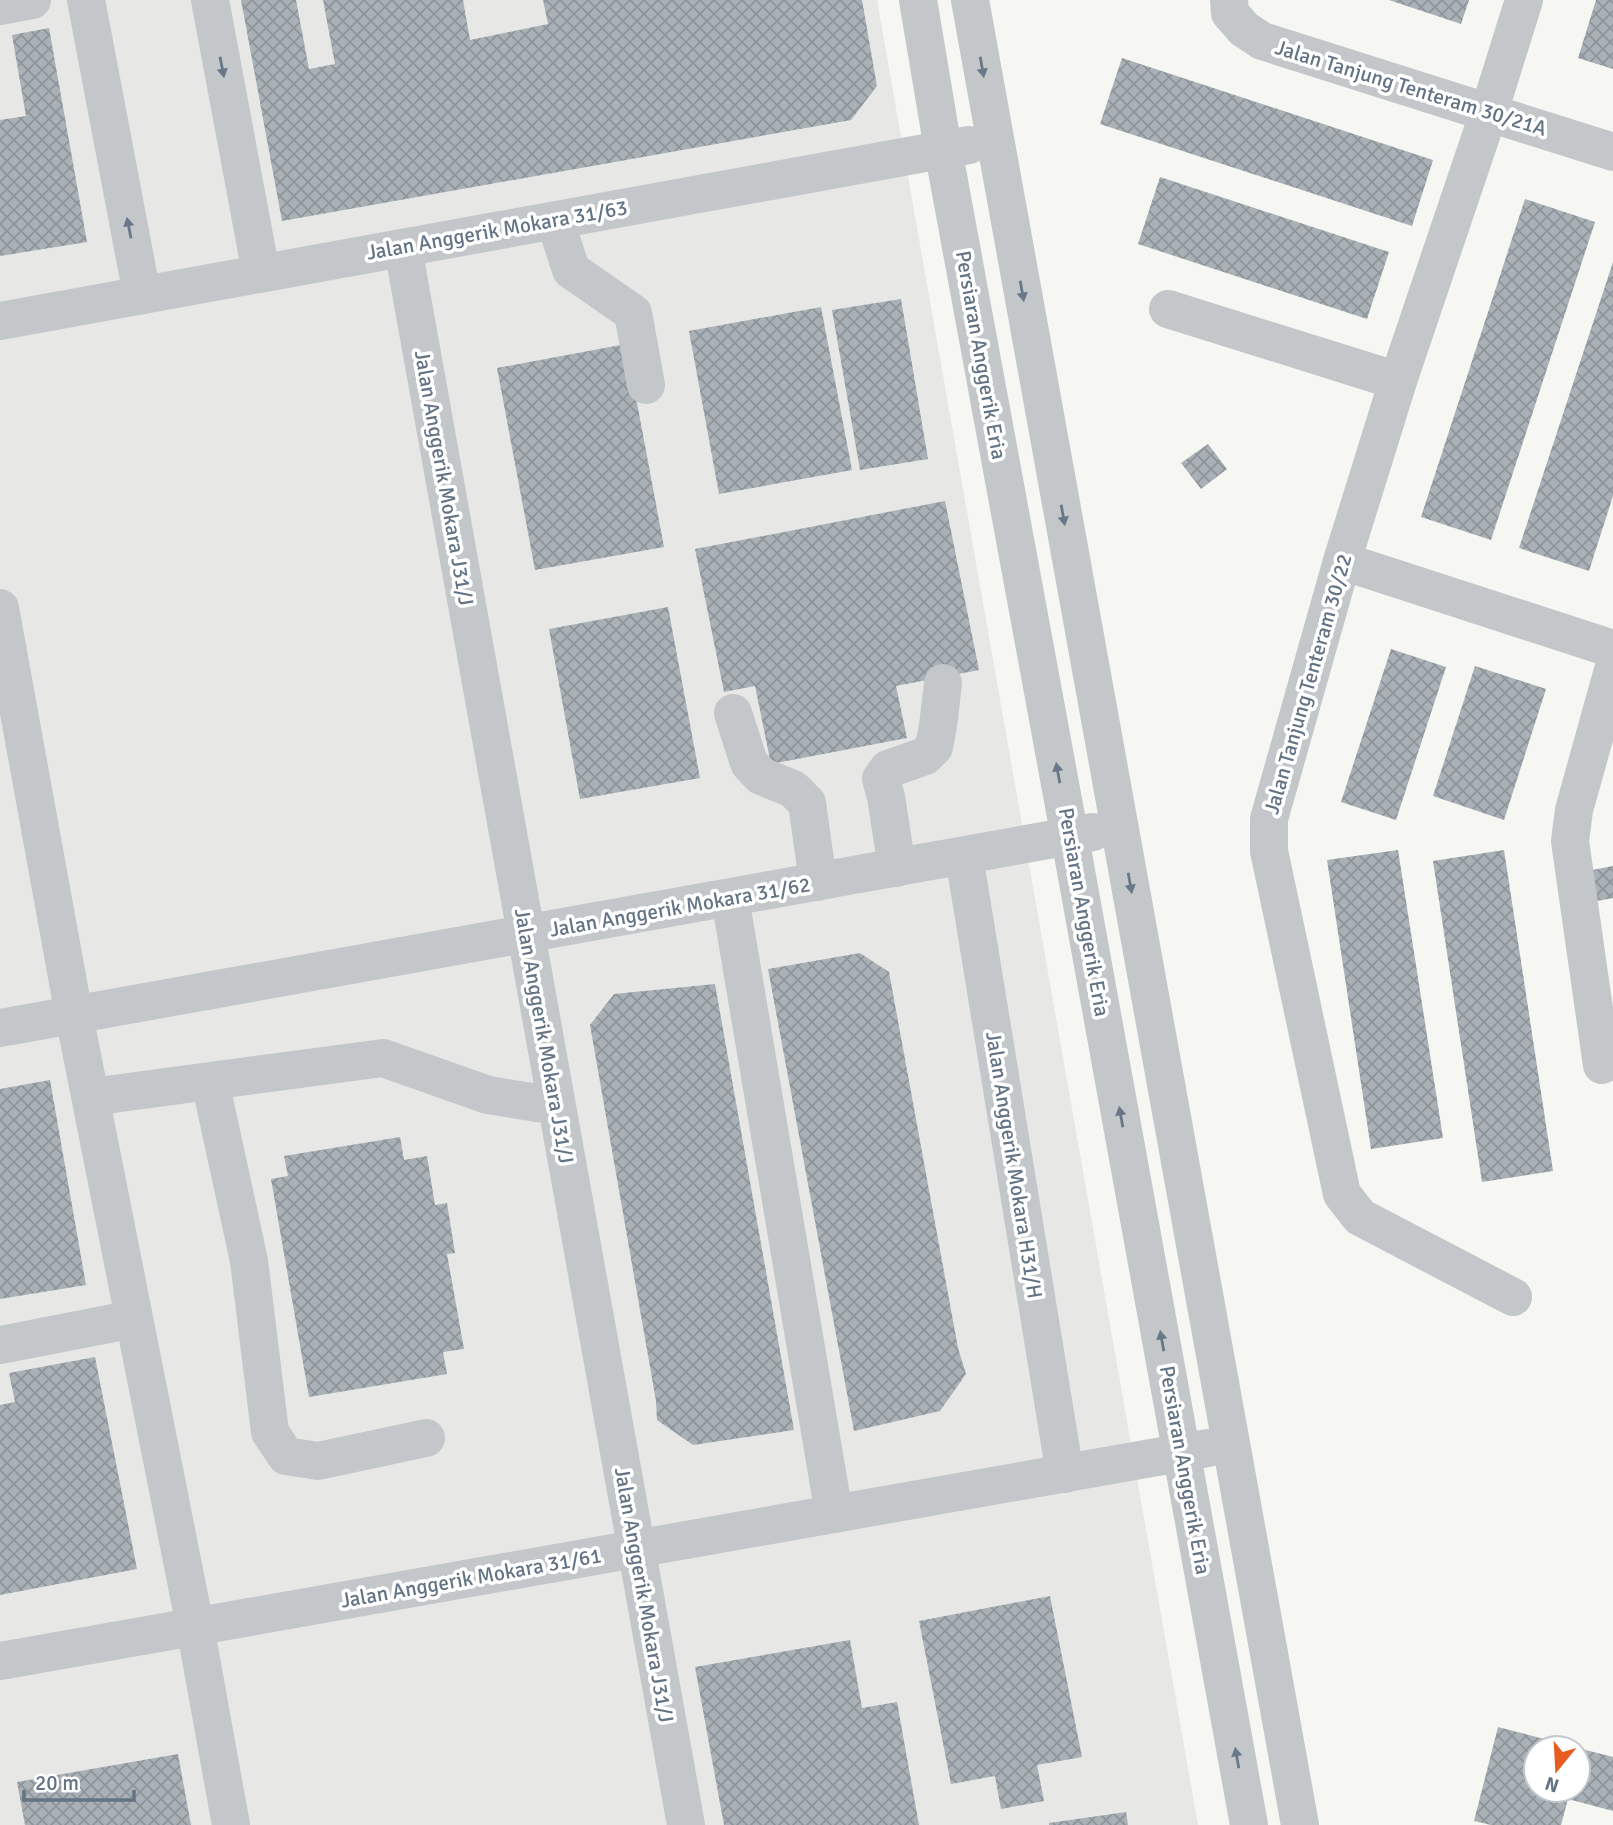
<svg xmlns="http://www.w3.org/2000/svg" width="1613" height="1825" viewBox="0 0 1613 1825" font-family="Signika,sans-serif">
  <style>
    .built { fill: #e7e8e6 }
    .building { fill: url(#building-cross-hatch) }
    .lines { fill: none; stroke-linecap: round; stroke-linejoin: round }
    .minor { stroke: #c3c7ca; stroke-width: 38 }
    .oneway { fill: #697888 }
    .labels { text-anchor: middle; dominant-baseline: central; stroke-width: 7; stroke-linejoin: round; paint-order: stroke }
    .street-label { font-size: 21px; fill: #647485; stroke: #fff }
  </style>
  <defs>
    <pattern id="building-cross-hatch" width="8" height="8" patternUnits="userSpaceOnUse" patternTransform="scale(1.75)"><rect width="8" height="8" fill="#a9b1b7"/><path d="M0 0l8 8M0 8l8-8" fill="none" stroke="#8d959a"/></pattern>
  </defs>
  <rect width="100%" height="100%" fill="#f6f6f2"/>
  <path class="built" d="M 0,0 L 877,0 L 1198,1825 L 0,1825 Z"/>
  <path class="building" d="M 241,0 L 296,0 L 309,69 L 335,64 L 323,0 L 463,0 L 470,40 L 548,24 L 543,0 L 862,0 L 877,86 L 851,120 L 282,221 Z
    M 1389,0 L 1469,0 L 1461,24 Z
    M 1596,0 L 1613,0 L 1613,69 L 1578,58 Z
    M 49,28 L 87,242 L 0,256 L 0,120 L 26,116 L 12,35 Z
    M 1122,58 L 1433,160 L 1412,226 L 1100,124 Z
    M 1160,177 L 1389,252 L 1367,319 L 1138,244 Z
    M 1525,199 L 1595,222 L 1491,540 L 1421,517 Z
    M 1613,262 L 1613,496 L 1589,571 L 1519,548 Z
    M 901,299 L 928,459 L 860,470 L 832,310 Z
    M 821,307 L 852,470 L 719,494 L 689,331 Z
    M 626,344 L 664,547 L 535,570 L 497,368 Z
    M 1208,444 L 1227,469 L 1201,489 L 1181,463 Z
    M 945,501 L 979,670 L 896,686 L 907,738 L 771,764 L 755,686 L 724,692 L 695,549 Z
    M 668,607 L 700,778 L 580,799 L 549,629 Z
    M 1391,649 L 1446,667 L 1396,820 L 1341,802 Z
    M 1475,666 L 1546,689 L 1504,820 L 1433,796 Z
    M 1398,850 L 1443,1138 L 1371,1149 L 1327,860 Z
    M 1504,850 L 1553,1171 L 1482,1182 L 1433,861 Z
    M 1613,866 L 1613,898 L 1592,902 L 1587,871 Z
    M 860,953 L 889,972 L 958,1348 L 966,1374 L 940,1411 L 854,1431 L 768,969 Z
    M 715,984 L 794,1430 L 693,1445 L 657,1420 L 656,1401 L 590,1025 L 614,994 Z
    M 50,1080 L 86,1285 L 0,1299 L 0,1089 Z
    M 400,1137 L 404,1160 L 427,1156 L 435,1205 L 447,1203 L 455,1253 L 447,1254 L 464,1349 L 443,1352 L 447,1374 L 309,1397 L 271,1179 L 288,1176 L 284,1156 Z
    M 95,1357 L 137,1569 L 0,1595 L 0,1405 L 15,1402 L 9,1373 Z
    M 1050,1596 L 1082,1757 L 1037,1765 L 1044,1801 L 1001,1809 L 995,1776 L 951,1784 L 919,1621 Z
    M 850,1640 L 862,1708 L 897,1702 L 919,1825 L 724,1825 L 695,1667 Z
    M 1498,1727 L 1575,1747 L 1536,1748 L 1536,1790 L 1578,1790 L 1578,1748 L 1613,1757 L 1613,1811 L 1568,1799 L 1561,1825 L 1491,1825 L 1474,1821 Z
    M 178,1754 L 191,1825 L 25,1825 L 17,1782 Z
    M 1126,1812 L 1128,1825 L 1049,1825 L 1049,1823 Z"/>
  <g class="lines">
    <path class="minor" d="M 86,0 L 142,295
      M 210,0 L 261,273
      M 918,0 L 943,149 L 1070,838 L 1249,1825
      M 970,0 L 1300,1825
      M 1229,0 L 1230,13 L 1244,29 L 1262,41 L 1613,152
      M 0,6 L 32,0
      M 555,220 L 571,270 L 633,313 L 646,385
      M 403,248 L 686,1825
      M 1168,309 L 1398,381
      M 0,321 L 969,145
      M 1342,561 L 1613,649
      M 0,608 L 74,1015 L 195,1626 L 231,1825
      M 733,713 L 749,763 L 761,776 L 793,789 L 807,803 L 818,882
      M 964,856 L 1065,1474
      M 897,868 L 886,797 L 881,779 L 888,769 L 925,756 L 934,747 L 938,726 L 943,683
      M 730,898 L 834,1514
      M 0,1028 L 1093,832
      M 1602,1065 L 1570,841 L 1574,810 L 1613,670
      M 91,1097 L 210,1081
      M 1513,1297 L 1360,1217 L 1342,1194 L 1269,851 L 1269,819 L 1342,561 L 1398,381 L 1489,112 L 1524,0
      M 0,1345 L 134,1319
      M 426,1438 L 318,1461 L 286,1456 L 270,1432 L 249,1261 L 210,1081 L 383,1058 L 488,1095 L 556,1106
      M 0,1661 L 1208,1448"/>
  </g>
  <defs><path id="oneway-solid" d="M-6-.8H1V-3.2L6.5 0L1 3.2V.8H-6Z" transform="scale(1.75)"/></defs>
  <g class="oneway">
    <use href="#oneway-solid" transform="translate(222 67) rotate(79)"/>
    <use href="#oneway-solid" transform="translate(982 67) rotate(80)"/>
    <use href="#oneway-solid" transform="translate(129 228) rotate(-101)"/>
    <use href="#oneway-solid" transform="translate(1022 291) rotate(80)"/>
    <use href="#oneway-solid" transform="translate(1063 515) rotate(80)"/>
    <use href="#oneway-solid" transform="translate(1058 773) rotate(-100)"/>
    <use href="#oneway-solid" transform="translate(1130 883) rotate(80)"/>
    <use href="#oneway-solid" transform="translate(1121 1117) rotate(-100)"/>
    <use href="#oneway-solid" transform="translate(1162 1341) rotate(-100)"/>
    <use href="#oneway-solid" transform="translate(1237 1758) rotate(-100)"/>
  </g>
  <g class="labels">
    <g class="street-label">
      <text transform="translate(1411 88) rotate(17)">Jalan Tanjung Tenteram 30/21A</text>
      <text transform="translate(497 230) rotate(-10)">Jalan Anggerik Mokara 31/63</text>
      <text transform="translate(981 355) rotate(80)">Persiaran Anggerik Eria</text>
      <text transform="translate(444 478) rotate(80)">Jalan Anggerik Mokara J31/J</text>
      <text transform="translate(1308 684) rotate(-74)">Jalan Tanjung Tenteram 30/22</text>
      <text transform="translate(680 907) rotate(-10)">Jalan Anggerik Mokara 31/62</text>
      <text transform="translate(1084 912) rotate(80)">Persiaran Anggerik Eria</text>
      <text transform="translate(544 1036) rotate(80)">Jalan Anggerik Mokara J31/J</text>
      <text transform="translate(1014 1165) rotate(81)">Jalan Anggerik Mokara H31/H</text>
      <text transform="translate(1185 1470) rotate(80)">Persiaran Anggerik Eria</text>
      <text transform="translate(471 1578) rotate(-10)">Jalan Anggerik Mokara 31/61</text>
      <text transform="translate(644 1595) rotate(80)">Jalan Anggerik Mokara J31/J</text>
    </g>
  </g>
  <g transform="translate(1557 1769) rotate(198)"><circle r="33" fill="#ffffff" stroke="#c1c7ce" stroke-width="2"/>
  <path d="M0-5L12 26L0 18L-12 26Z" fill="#e85c21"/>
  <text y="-10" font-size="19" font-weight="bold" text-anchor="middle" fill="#647485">N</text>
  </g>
  <path d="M24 1790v10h110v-10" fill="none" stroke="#647485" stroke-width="3.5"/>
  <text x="35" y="1790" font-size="21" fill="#647485" stroke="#ffffff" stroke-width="5" paint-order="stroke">20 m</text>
</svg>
